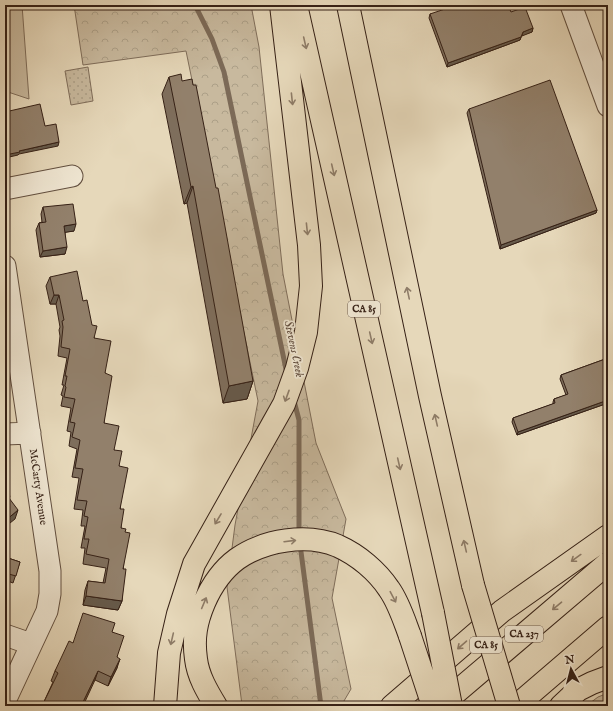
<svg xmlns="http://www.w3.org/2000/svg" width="613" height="711" viewBox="0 0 613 711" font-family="'IM FELL English',serif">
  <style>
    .green { fill: #c8b99e; stroke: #7f6d5a }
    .forest { fill: url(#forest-crowns); stroke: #7f6d5a }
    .garden { fill: url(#garden-dots); stroke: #7f6d5a }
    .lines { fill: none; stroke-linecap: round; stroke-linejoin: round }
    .stream { stroke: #7c6a57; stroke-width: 5 }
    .minor-casing { stroke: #624f3f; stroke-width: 23 }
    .highway-casing { stroke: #362116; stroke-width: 24 }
    .minor { stroke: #efe6d2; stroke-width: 21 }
    .highway { stroke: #e6d8ba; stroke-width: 22 }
    .highway-bridge-casing { stroke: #362116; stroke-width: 24; stroke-linecap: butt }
    .highway-bridge { stroke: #e6d8ba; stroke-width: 22 }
    .wall { fill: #7e6e5c; stroke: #362116 }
    .shaded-wall { fill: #665a4b; stroke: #362116 }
    .building { fill: #92806b; stroke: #362116 }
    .oneway { stroke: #8e7c68 }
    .labels { text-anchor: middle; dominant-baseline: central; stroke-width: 3.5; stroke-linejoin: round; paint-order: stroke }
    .shield { fill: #efe6d2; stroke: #6e5c4e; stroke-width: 1 }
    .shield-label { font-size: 10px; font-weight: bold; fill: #362116 }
    .street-label { font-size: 11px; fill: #362116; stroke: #efe6d2 }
    .water-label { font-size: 12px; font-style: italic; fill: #5f4b3c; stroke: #efe6d2 }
  </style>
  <defs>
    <pattern id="forest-crowns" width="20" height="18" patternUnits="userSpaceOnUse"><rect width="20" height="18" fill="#c8b99e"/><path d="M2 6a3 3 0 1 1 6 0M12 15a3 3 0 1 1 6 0" fill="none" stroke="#ac9f87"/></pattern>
    <pattern id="garden-dots" width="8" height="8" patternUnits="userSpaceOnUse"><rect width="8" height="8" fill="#c8b99e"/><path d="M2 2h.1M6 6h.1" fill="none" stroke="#ac9f87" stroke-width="1.8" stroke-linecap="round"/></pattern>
  </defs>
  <rect width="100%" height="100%" fill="#e6d8ba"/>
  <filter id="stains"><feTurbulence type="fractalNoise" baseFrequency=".005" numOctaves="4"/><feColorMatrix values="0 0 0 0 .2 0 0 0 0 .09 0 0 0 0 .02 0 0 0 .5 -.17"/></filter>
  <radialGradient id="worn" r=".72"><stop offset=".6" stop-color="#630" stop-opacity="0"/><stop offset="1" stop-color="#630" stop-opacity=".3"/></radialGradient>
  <path class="green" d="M 5,5 L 22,5 L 29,99 L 5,91 Z
    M 608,693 L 608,706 L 586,706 L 598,697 Z"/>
  <path class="forest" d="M 74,5 L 251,5 L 259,47 L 283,274 L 316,443 L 346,519 L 332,598 L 351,689 L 341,706 L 242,705 L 227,587 L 235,525 L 258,401 L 186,51 L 83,65 Z"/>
  <path class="garden" d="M 88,67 L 93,101 L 71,105 L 65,71 Z"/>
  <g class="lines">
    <path class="stream" d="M 195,5 L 212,39 L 224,72 L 287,374
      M 294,401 L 299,420 L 299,534
      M 300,544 L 321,706"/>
    <g class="minor-casing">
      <path id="minor" d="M 571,5 L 608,106
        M 5,189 L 72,176
        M 5,266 L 50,571 L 50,594 L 47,611 L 5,701
        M 5,434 L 30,433
        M 5,635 L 31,644"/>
    </g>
    <g class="highway-casing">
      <path id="highway" d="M 296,5 L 433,613
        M 348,5 L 430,396 L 473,585
        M 165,706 L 169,653 L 178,614 L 194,564 L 284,404 L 297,368 L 306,332 L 311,286 L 309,245 L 281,5
        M 216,706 C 207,691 198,676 196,659 C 193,638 196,622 204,603 C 211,587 222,570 237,559 C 264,540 307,533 338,546 C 358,555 377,571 389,589 C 399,603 404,620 410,636
        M 392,706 L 502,611 L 608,536
        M 440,706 L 608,563
        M 516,706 L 608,627
        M 561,706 L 578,690 L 592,683 L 608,677"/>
    </g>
    <use href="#minor" class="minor"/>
    <use href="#highway" class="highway"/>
    <g class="highway-bridge-casing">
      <path id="highway-bridge" d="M 473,585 L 509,706
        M 433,613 L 451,706
        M 410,636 L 433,706"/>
    </g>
    <use href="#highway-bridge" class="highway-bridge"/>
  </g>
  <path class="wall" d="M 511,12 L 533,28 L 532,32 L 522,35 L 520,40 L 447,67 L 429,18 L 430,14 Z
    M 169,77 L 253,381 L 247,399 L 223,403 L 187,203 L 184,204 L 162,94 Z
    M 469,109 L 597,210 L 596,213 L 500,249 L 467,113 Z
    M 43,207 L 74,231 L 65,232 L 65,254 L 40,257 L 36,230 L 39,223 L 42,222 L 41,214 Z
    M 50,277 L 83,301 L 105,373 L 104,423 L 114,450 L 119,466 L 121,528 L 125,532 L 122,601 L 118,610 L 83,605 L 85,590 L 88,581 L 103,583 L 106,568 L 83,564 L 85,548 L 81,548 L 85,526 L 81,526 L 83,510 L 74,509 L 79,478 L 72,477 L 77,449 L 69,446 L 71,432 L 67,431 L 71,408 L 61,406 L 63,396 L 61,395 L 64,385 L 62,385 L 67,358 L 58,356 L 60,336 L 59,330 L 60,327 L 56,304 L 50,304 L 46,286 Z
    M 608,358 L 608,403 L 517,435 L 512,422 L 513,418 L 553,404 L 553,402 L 554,399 L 566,395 L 560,379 L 561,375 Z
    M 5,557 L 20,562 L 13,583 L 5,580 Z
    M 112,632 L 117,657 L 117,668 L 108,686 L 95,680 L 42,706 L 53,682 L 51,681 L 55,671 L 73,643 Z"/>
  <path class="shaded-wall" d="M 533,28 L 532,32 L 522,36 L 523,32 Z
    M 521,37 L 520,40 L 447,67 L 448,63 Z
    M 59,142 L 58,146 L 19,154 L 18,155 L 5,158 L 5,155 L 19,151 Z
    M 193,186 L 187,203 L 184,204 L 191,187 Z
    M 597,210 L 596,213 L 500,249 L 501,245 Z
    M 76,224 L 74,231 L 61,233 L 64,226 Z
    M 67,247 L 65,254 L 40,257 L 43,251 Z
    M 54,295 L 59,295 L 56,304 L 50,304 Z
    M 253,381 L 247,399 L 223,403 L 229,386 Z
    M 608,400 L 608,403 L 517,435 L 518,432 Z
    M 18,510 L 15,519 L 5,527 L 5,521 Z
    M 86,596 L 122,601 L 118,610 L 83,605 Z
    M 120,659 L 117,668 L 108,686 L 111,677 Z
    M 98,671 L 95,680 L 83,706 L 83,702 Z"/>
  <path class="building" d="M 457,5 L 508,5 L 511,12 L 525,7 L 533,28 L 523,32 L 521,37 L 448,63 L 430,14 Z
    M 181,74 L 182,81 L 192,79 L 193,85 L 196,85 L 216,188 L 218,188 L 253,381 L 229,386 L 193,186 L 191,187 L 169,77 Z
    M 550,80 L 597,210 L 501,245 L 469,109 Z
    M 40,104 L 45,126 L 56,124 L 59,142 L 19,151 L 20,152 L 5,155 L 5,112 Z
    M 73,204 L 76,224 L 64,226 L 67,247 L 43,251 L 39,223 L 46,222 L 43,207 Z
    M 77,271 L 83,301 L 87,300 L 92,325 L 97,326 L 94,338 L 111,341 L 105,373 L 112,376 L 104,423 L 119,426 L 114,450 L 122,451 L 119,466 L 128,468 L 120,509 L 124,509 L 121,528 L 126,529 L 125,532 L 130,533 L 123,569 L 126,569 L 122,601 L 86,596 L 88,581 L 105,583 L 109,559 L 86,554 L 89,539 L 84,539 L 88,517 L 84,516 L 87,501 L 77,500 L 83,469 L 75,468 L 80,440 L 72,437 L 75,423 L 70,422 L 75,399 L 64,397 L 66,387 L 65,386 L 67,376 L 65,376 L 70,349 L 61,347 L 63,327 L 62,321 L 64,320 L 59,295 L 54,295 L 50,277 Z
    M 608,358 L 608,400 L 518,432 L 513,418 L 555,403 L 554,399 L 568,394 L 561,375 Z
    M 5,490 L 10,496 L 9,498 L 18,510 L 5,521 Z
    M 5,557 L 20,562 L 16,576 L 5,573 Z
    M 83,613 L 115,623 L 112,632 L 124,636 L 117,657 L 120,659 L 111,677 L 98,671 L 83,702 L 91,706 L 42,706 L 58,673 L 55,671 L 69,641 L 73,643 Z"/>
  <defs><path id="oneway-shaft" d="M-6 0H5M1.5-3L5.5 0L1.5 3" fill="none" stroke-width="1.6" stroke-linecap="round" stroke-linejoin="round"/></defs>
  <g class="oneway">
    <use href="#oneway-shaft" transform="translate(305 43) rotate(77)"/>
    <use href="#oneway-shaft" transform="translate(292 99) rotate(84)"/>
    <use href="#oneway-shaft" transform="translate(333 170) rotate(77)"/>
    <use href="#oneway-shaft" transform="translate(307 229) rotate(84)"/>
    <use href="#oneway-shaft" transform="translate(408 293) rotate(-102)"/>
    <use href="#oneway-shaft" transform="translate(371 338) rotate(77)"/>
    <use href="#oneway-shaft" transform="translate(287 396) rotate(110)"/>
    <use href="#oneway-shaft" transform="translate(436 420) rotate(-103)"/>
    <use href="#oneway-shaft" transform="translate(399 464) rotate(77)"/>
    <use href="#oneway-shaft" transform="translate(218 519) rotate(121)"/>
    <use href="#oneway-shaft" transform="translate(290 541) rotate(-7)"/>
    <use href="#oneway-shaft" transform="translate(465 546) rotate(-103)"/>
    <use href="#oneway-shaft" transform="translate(576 558) rotate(144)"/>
    <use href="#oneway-shaft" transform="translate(393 597) rotate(62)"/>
    <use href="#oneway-shaft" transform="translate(204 603) rotate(-67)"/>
    <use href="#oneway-shaft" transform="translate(557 606) rotate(140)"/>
    <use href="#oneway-shaft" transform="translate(172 639) rotate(103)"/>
    <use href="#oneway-shaft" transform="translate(462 645) rotate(139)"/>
  </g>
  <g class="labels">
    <g class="shield">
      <rect x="348" y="301" width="32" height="16" rx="3"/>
      <rect x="505" y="626" width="38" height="16" rx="3"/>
      <rect x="470" y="637" width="32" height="16" rx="3"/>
    </g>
    <g class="shield-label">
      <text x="364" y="309">CA 85</text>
      <text x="524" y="634">CA 237</text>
      <text x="486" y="645">CA 85</text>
    </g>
    <g class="street-label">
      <text transform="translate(38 487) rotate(82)">McCarty Avenue</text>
    </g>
    <g class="water-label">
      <text transform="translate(294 349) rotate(78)">Stevens Creek</text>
    </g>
  </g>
  <rect width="613" height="711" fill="none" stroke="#e6d8ba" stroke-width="20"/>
  <rect x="6" y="6" width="601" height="699" fill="none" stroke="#362116" stroke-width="2"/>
  <rect x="10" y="10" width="593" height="691" fill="none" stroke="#362116"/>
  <g transform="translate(571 669) rotate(353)" stroke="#efe6d2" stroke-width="3" paint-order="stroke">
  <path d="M0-3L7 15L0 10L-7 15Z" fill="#362116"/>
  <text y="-6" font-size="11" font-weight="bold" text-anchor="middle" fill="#362116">N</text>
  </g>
  <rect width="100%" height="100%" filter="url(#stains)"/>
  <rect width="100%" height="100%" fill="url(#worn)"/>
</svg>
